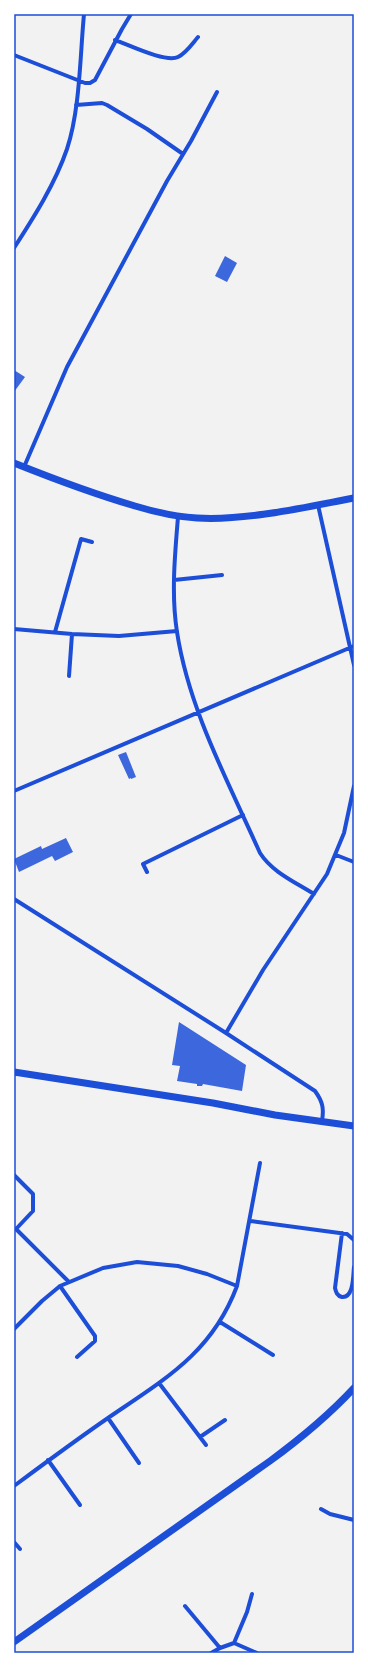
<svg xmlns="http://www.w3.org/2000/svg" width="368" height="1667" viewBox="0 0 368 1667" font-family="'PT Sans Narrow',sans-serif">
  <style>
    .building { fill: #3d67dc }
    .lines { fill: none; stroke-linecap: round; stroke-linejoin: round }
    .minor { stroke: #1d4ed8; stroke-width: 4 }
    .tertiary { stroke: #1d4ed8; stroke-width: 7 }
    .secondary { stroke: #1d4ed8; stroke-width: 7 }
    .neatline { fill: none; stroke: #1d4ed8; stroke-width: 1.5 }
  </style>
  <rect width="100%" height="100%" fill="#f2f2f2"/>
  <path class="building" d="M 225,256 L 237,263 L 227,282 L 215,276 Z
    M 14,370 L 25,377 L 14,392 Z
    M 126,752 L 136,777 L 131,779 L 131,778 L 129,779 L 118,755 Z
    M 66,838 L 73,852 L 55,861 L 52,856 L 19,872 L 14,859 L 41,846 L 42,849 Z
    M 179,1022 L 246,1065 L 242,1091 L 203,1084 L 202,1086 L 197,1086 L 197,1084 L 177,1081 L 180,1066 L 172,1065 Z"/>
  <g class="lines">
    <path class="minor" d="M 115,40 C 129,45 166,63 178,57 C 186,53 192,44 198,37
      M 14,55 L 85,83 L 90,83 L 95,80 L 122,29 L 131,14
      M 76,105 L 102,103 L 107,105 L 147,129 L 183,154
      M 14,248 C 34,217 55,184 67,149 C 80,110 80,56 84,14
      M 24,467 L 67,367 L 167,181 L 191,141 L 217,92
      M 318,505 L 354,665
      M 178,517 C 175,554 171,594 177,632 C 189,710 228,781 260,853 C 272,872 295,882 314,894
      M 174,580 L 222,575
      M 14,629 L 72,634 L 119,636 L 177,631
      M 55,632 L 81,539 L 92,542
      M 69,676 L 72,634
      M 14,791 L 354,646
      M 336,855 L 354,862
      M 147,872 L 143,864 L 243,815
      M 14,899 L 226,1033 L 315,1091 C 323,1102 324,1109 322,1121
      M 226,1033 L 263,970 L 327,874 L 344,833 L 354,786
      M 14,1175 L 33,1194 L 33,1211 L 16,1229 L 69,1282
      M 251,1221 L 347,1234 L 354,1240
      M 342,1233 L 335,1288 C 336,1292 337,1296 342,1297 C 354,1298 353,1275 354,1267
      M 60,1286 L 95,1336 L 95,1341 L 77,1357
      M 220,1322 L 273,1355
      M 14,1329 L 42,1301 L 60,1286 L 103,1268 L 137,1262 L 178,1266 L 207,1274 L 237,1286
      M 159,1383 L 206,1445
      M 108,1418 L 139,1463
      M 200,1437 L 225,1420
      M 48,1460 L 80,1505
      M 14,1486 C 45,1463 76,1440 108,1418 C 165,1379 212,1353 237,1286 L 260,1163
      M 321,1509 L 330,1514 L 354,1520
      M 14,1542 L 20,1549
      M 252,1594 L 247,1612 L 234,1643 L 257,1653
      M 185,1606 L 220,1648
      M 211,1653 L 220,1648 L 234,1643"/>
    <path class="tertiary" d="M 14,463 C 54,479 94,494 135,506 C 155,512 175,517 197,518 C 246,521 306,507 354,498
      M 14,1072 L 213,1103 L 275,1115 L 354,1126"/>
    <path class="secondary" d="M 14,1642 L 270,1461 C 300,1439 328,1416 354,1388"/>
  </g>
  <rect width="368" height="1667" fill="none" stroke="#ffffff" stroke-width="30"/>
  <rect x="15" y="15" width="338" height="1637" class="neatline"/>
</svg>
